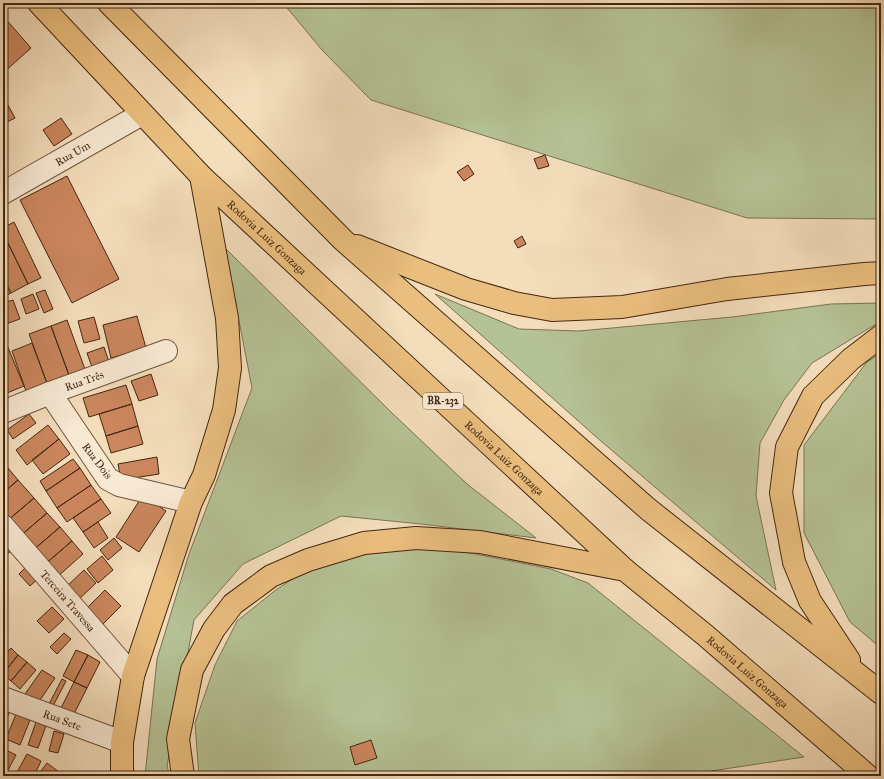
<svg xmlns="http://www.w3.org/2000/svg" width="884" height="779" viewBox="0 0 884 779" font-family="'IM FELL Great Primer',serif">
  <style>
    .green { fill: #b5c295; stroke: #7c7452 }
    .building { fill: #cb865e; stroke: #432710 }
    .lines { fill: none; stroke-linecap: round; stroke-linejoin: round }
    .minor-casing { stroke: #6f543b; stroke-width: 24 }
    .highway-casing { stroke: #432710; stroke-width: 24 }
    .minor { stroke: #f8e9d3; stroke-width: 22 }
    .highway { stroke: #eabe7e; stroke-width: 22 }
    .labels { text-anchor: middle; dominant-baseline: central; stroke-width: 3; stroke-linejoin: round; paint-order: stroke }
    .shield { fill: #f8e9d3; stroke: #79614a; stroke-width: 1 }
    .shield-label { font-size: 10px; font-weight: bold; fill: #432710 }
    .street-label { font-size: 11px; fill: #432710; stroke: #f8e9d3 }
  </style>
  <rect width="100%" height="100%" fill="#f4ddbb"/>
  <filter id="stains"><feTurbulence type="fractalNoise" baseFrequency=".005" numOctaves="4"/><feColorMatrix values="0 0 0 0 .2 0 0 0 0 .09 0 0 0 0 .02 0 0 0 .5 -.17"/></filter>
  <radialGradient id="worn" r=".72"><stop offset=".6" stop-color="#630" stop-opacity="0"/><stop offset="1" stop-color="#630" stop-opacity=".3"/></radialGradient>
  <path class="green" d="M 283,3 L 881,3 L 881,219 L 747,218 L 371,100 L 322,50 Z
    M 225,248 L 392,413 L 467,484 L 536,538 L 421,524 L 341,516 L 243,564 L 194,620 L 167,766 L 170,776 L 145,776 L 157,659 L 189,554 L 252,388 Z
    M 435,294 L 519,329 L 579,331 L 732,317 L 831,304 L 881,303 L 881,321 L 812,363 L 784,400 L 760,443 L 756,496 L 776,590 L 602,442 Z
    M 881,353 L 881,648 L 850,622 L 804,533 L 804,445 L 867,362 Z
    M 366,545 L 435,546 L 551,569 L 588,583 L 804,757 L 678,776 L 199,776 L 195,723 L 215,665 L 237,621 L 277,589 L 313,566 Z"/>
  <path class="building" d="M 3,16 L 31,48 L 3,73 Z
    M 3,96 L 15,118 L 3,124 Z
    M 61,118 L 72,134 L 54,146 L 43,130 Z
    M 545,155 L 549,166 L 538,169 L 534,159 Z
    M 468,165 L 474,174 L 464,181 L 457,172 Z
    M 67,176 L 119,279 L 72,303 L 20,200 Z
    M 14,222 L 41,278 L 28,284 L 3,233 L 3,228 Z
    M 3,233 L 28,284 L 11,293 L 3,278 Z
    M 522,236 L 526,244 L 518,248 L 514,241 Z
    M 3,278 L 11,293 L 3,297 Z
    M 45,290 L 53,309 L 44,313 L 36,293 Z
    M 33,294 L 39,309 L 26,314 L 21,299 Z
    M 13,300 L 20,319 L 3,325 L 3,303 Z
    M 137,316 L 146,348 L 111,358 L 103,325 Z
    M 94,317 L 100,339 L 84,343 L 78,321 Z
    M 67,320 L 86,372 L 70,378 L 51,326 Z
    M 51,326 L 70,378 L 48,386 L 29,334 Z
    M 3,338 L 4,338 L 24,386 L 7,393 L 3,383 Z
    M 32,343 L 48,386 L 27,394 L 12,351 Z
    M 104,347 L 109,362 L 92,367 L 87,353 Z
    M 151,374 L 158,395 L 139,401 L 131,381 Z
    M 126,385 L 132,404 L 89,417 L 83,398 Z
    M 132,404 L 138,426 L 106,436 L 99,414 Z
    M 29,414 L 36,423 L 13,439 L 7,430 Z
    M 48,425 L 59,439 L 27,465 L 16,450 Z
    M 138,426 L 143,444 L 111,453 L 106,436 Z
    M 59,439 L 70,454 L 43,474 L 32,460 Z
    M 157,457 L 159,474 L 121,480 L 118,464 Z
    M 73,459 L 80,468 L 46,491 L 40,481 Z
    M 3,462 L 18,480 L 3,493 Z
    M 80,468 L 91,485 L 57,508 L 46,491 Z
    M 18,480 L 34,498 L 6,522 L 3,518 L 3,493 Z
    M 91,485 L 101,499 L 67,522 L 57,508 Z
    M 143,495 L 166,511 L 139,552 L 116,537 Z
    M 34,498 L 47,513 L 19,537 L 6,522 Z
    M 101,499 L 111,513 L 83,532 L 73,518 Z
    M 47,513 L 60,527 L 32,551 L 19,537 Z
    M 98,522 L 108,538 L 94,548 L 83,532 Z
    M 60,527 L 72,541 L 44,565 L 32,551 Z
    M 114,538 L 122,548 L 108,560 L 100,550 Z
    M 72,541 L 83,554 L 56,578 L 44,565 Z
    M 6,542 L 11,551 L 3,557 L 3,544 Z
    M 102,556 L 113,570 L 98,583 L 87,569 Z
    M 27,566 L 39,578 L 30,586 L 19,574 Z
    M 84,570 L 96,583 L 77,601 L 65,588 Z
    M 105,590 L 121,606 L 100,627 L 84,611 Z
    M 52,607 L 64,619 L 49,633 L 37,621 Z
    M 64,633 L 71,639 L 57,654 L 50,647 Z
    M 11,648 L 18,655 L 3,674 L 3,657 Z
    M 76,650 L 88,655 L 74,682 L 63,676 Z
    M 18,655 L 27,662 L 11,681 L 3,674 Z
    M 88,655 L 100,662 L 87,688 L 74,682 Z
    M 27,662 L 36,670 L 20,689 L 11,681 Z
    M 42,670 L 55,678 L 38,703 L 25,694 Z
    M 62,679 L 66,681 L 53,706 L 49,704 Z
    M 74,682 L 87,688 L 74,714 L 61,708 Z
    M 3,707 L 10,710 L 3,728 Z
    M 16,714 L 30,720 L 20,745 L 6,739 Z
    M 37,719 L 47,723 L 38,748 L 28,745 Z
    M 54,731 L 64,734 L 58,753 L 49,751 Z
    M 371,740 L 377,758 L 355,765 L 350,747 Z
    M 6,750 L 16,755 L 5,776 L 3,776 L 3,755 Z
    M 27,754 L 41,761 L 34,776 L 15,776 Z
    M 47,763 L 59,772 L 55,776 L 37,776 Z"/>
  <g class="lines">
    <g class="minor-casing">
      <g id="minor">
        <path id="s1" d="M 3,193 L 142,114"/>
        <path d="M 50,393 L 108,479 L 119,485 L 191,502"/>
        <path id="s2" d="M 3,412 L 50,393 L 166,351"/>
        <path id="s3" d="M 3,526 L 133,676"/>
        <path id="s4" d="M 3,698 L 122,742"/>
      </g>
    </g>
    <g class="highway-casing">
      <g id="highway">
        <path id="s5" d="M 39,3 L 201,176 L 625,570 L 705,635 L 868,776"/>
        <path d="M 109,3 L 343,240 L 648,509 L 881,693"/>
        <path d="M 357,246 L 466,289 L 514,303 L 552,310 L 622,307 L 727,289 L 864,274 L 881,273"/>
        <path d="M 849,660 L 810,601 L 794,562 L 781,493 L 787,447 L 813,396 L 851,359 L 881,336"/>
        <path d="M 122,776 L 122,742 L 133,676 L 191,502 L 204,475 L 224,410 L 230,368 L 227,318 L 201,176"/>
        <path d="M 183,776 L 178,739 L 192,670 L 214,629 L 233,604 L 271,576 L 308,560 L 364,543 L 416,538 L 480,542 L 625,570"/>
      </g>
    </g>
    <use href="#minor" class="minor"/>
    <use href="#highway" class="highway"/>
  </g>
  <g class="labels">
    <rect class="shield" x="423" y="393" width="40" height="16" rx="3"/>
    <g class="shield-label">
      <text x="443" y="401">BR-232</text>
    </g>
    <g class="street-label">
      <text stroke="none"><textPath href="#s1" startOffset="80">Rua Um</textPath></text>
      <text stroke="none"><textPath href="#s5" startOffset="327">Rodovia Luiz Gonzaga</textPath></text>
      <text stroke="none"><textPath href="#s2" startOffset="87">Rua Três</textPath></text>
      <text stroke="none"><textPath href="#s5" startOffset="651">Rodovia Luiz Gonzaga</textPath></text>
      <text transform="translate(97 461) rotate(53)">Rua Dois</text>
      <text stroke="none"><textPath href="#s3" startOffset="99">Terceira Travessa</textPath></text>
      <text stroke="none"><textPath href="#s5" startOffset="975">Rodovia Luiz Gonzaga</textPath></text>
      <text stroke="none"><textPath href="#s4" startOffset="63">Rua Sete</textPath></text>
    </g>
  </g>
  <rect width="884" height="779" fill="none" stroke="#f4ddbb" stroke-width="16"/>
  <rect x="4" y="4" width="876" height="771" fill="none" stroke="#432710" stroke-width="2"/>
  <rect x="8" y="8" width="868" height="763" fill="none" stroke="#432710"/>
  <rect width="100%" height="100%" filter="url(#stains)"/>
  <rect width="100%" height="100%" fill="url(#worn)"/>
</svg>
